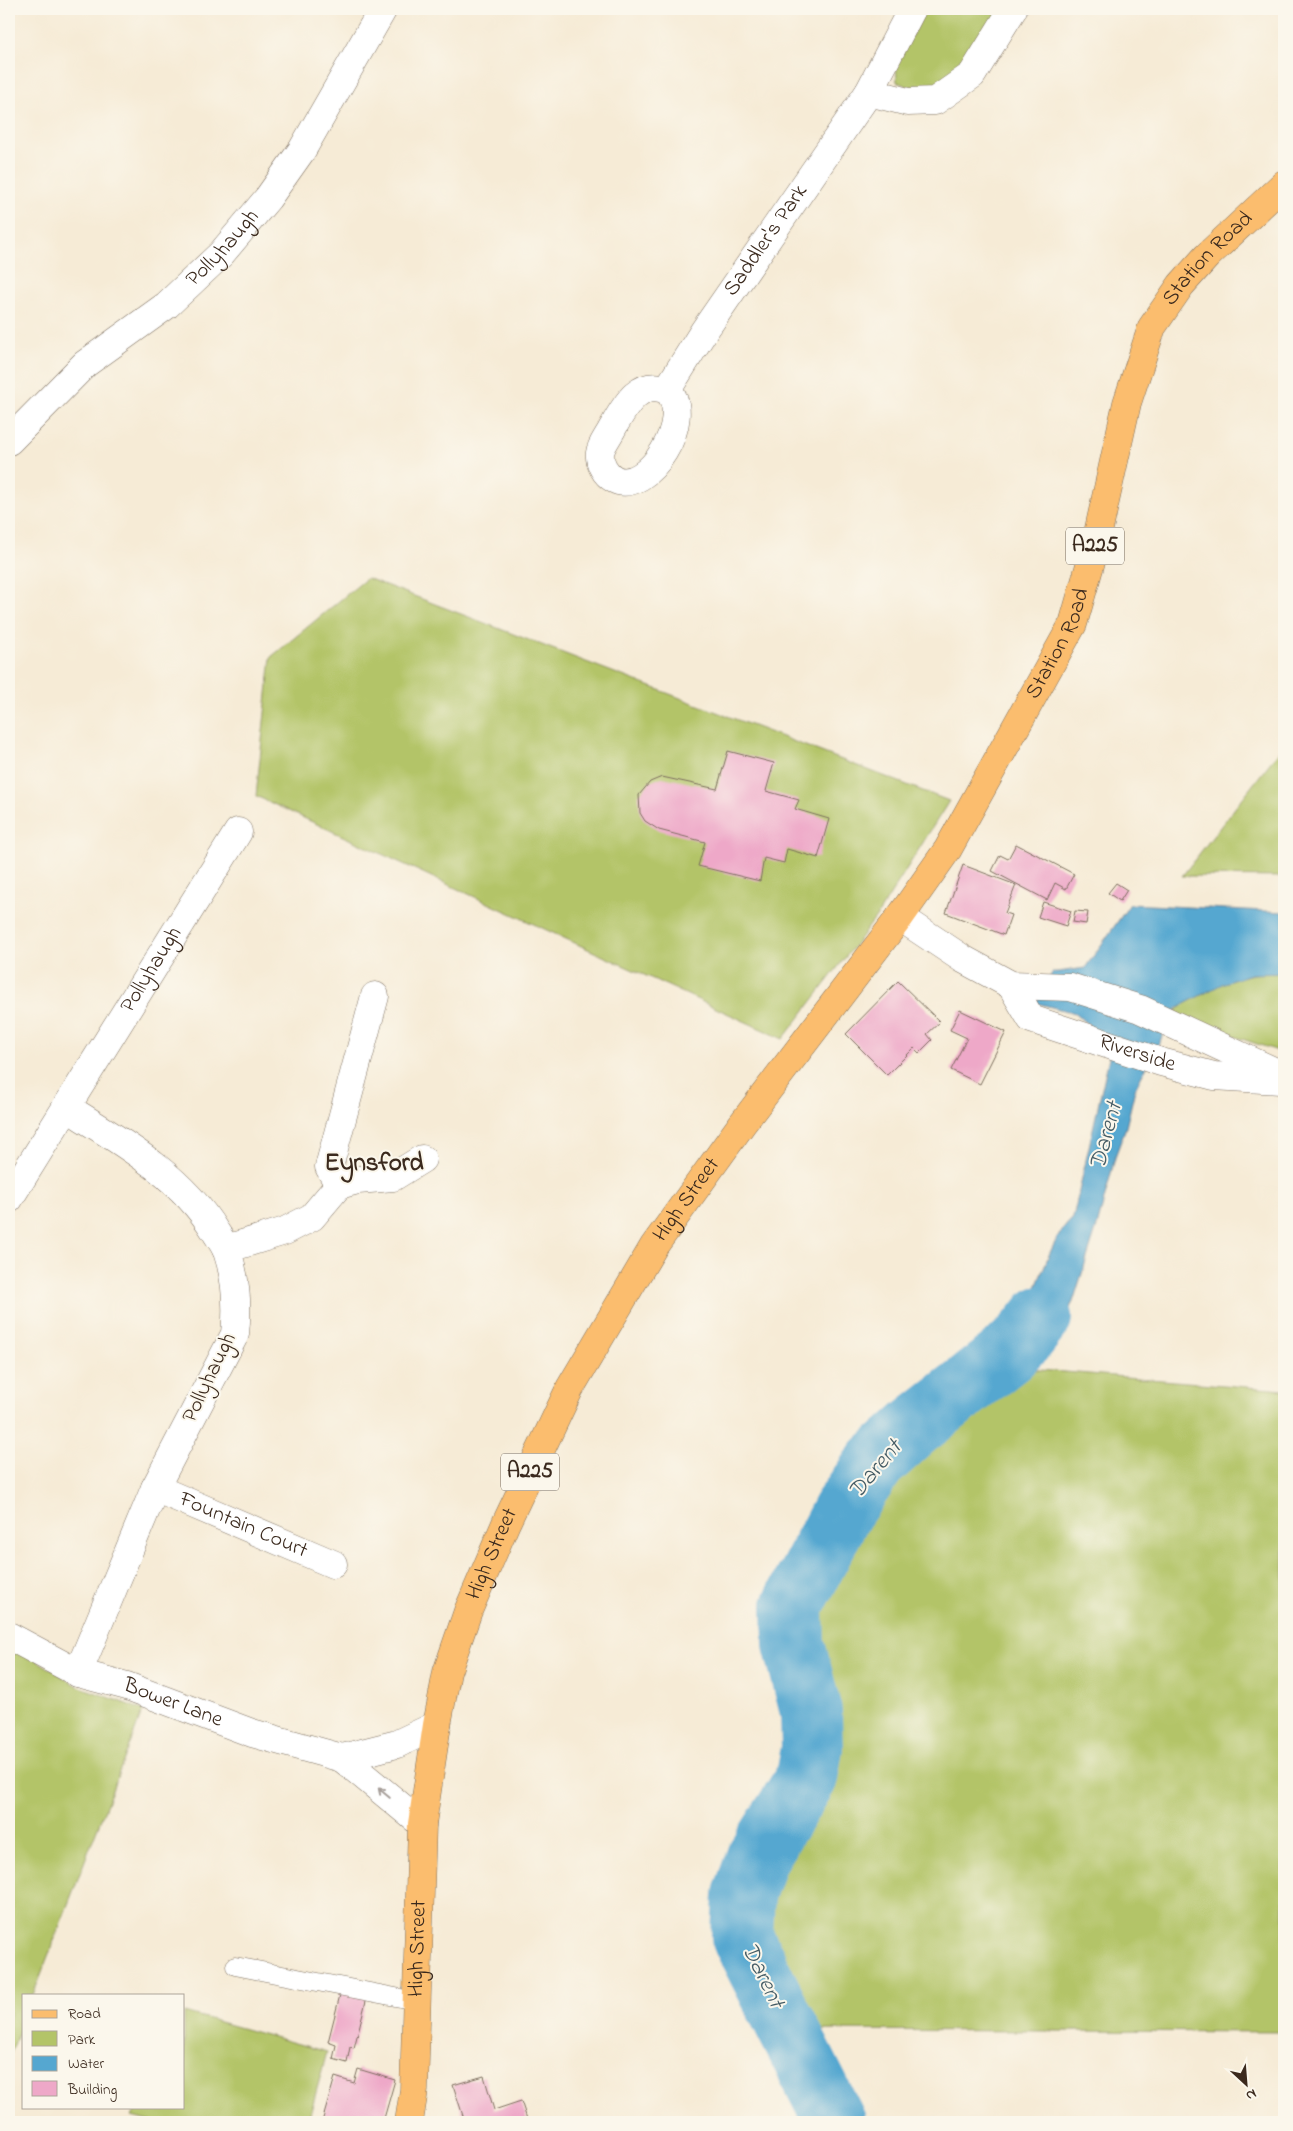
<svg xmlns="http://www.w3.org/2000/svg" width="1293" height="2131" viewBox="0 0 1293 2131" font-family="'Indie Flower',sans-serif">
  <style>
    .green { fill: #b3c468; stroke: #777743 }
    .water { fill: #55a7d0; stroke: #486877 }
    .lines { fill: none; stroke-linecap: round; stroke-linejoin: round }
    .river { stroke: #55a7d0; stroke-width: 62 }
    .building { fill: #eea8c8 }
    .service-casing { stroke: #7c6e5e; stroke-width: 19 }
    .minor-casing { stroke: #7c6e5e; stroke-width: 29 }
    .tertiary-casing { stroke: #7c6e5e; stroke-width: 29 }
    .primary-casing { stroke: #7c6e5e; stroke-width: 29 }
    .service { stroke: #fff; stroke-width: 18 }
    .minor { stroke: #fff; stroke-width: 28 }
    .tertiary { stroke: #fff; stroke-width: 28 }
    .primary { stroke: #fbbd6e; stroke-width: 28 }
    .oneway { stroke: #a79f9a }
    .labels { text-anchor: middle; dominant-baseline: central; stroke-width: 4; stroke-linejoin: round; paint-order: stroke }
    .shield { fill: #fbf7ec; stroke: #75685c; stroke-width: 1 }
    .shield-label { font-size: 21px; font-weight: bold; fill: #3b2a1e }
    .street-label { font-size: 22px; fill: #3b2a1e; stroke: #fbf7ec }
    .water-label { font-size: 24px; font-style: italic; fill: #455c65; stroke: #fbf7ec }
    .quarter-label { font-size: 25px; font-weight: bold; fill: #3b2a1e; stroke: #fbf7ec }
  </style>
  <rect width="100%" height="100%" fill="#fbf7ec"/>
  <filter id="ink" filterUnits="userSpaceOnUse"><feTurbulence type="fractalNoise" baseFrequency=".02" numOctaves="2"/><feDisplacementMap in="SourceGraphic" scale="10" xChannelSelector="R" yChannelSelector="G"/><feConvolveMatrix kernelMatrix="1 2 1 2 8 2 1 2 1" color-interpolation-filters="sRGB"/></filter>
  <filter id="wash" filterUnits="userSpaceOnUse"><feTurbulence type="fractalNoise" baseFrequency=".0096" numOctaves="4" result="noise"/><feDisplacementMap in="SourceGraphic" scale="20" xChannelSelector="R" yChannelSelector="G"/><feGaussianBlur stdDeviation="1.12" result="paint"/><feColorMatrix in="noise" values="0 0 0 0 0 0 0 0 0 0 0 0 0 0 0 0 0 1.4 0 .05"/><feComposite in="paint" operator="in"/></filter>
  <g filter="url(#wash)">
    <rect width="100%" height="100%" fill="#f6ebd6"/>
    <path class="green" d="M 926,9 L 1001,9 L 958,74 L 922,92 L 897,82 L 896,65 Z
      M 367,578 L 949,801 L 877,916 L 783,1039 L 256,796 L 271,657 Z
      M 1284,744 L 1284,877 L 1182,876 L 1283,746 Z
      M 1284,973 L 1284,1053 L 1173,1016 C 1183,997 1228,980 1249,975 C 1260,972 1273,973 1284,973 Z
      M 1028,1369 L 1284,1390 L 1284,2032 L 797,2030 L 754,1939 L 766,1864 L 820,1783 L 825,1718 L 809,1614 L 851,1528 L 895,1470 L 945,1413 Z
      M 9,1643 L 78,1686 L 143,1710 L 33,1995 L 24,1995 L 24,2019 L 9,2058 Z
      M 184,2012 L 327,2052 L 308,2122 L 151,2122 L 132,2117 L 137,2107 L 184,2107 Z"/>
    <path class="water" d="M 1130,904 L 1284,912 L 1284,973 L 1251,974 L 1224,983 L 1177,1008 L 1135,1089 L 1126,1127 L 1116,1154 L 1098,1223 L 1073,1302 L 1063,1321 L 1041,1348 L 994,1395 L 967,1359 C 984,1347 1002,1336 1016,1321 C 1042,1292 1044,1245 1073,1218 L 1112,1044 L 1103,1039 L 1075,1013 L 1036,1003 L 1052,973 L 1085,968 Z"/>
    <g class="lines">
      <path class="river" d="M 835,2122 L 742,1937 L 744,1895 L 757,1857 L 807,1777 L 812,1748 L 811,1712 L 794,1644 L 793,1606 L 842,1511 L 876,1462 L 916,1426 L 1008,1354 L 1027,1335 L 1041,1317"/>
    </g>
    <g id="blocks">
      <path class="building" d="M 728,751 L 774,763 L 766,791 L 799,800 L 795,809 L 829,819 L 818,858 L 787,849 L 784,863 L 764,858 L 760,881 L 698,866 L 705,842 L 659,830 L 645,821 L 640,813 L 639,795 L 650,782 L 662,777 L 717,789 Z
        M 1016,844 L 1074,874 L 1066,889 L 1055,883 L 1047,900 L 992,871 L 1000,855 L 1008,859 Z
        M 963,865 L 1016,885 L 1005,913 L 1011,915 L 1004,935 L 946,913 Z
        M 1116,883 L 1127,890 L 1120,901 L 1108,893 Z
        M 1043,902 L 1071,911 L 1066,926 L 1038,917 Z
        M 1075,911 L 1088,912 L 1086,924 L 1073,922 Z
        M 898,981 L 940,1022 L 927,1034 L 932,1040 L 919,1053 L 914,1048 L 887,1075 L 846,1034 Z
        M 960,1010 L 1006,1032 L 980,1084 L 951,1070 L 967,1038 L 950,1030 Z
        M 341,1991 L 367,1997 L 354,2048 L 350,2047 L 347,2063 L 333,2059 L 336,2045 L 328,2042 Z
        M 358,2069 L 395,2080 L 383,2122 L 322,2122 L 335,2077 L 354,2083 Z
        M 484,2076 L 494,2110 L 521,2101 L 528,2122 L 465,2122 L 453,2085 Z"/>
    </g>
  </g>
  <g filter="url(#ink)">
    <use href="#blocks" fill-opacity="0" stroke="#7c6e5e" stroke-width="1"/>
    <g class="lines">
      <g class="service-casing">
        <path id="service" d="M 235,1966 L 416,2001"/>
      </g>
      <g class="minor-casing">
        <g id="minor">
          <path d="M 912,9 L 869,92 L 908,102 L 935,101 L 972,75 L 1013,9"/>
          <path id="s1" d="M 667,390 C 638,378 624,408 612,429 C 608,437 601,445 600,453 C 599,463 605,474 614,479 C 647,497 696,417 667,390 L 704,331 L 869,92"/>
          <path id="s2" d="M 9,441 L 85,364 L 167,305 L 221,254 L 268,198 L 302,150 L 383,9"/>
          <path d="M 66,1107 C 120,1141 181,1175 215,1231 C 219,1237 224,1244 227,1251 C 236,1278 238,1306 235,1334 L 155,1488 L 78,1673"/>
          <path d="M 339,1185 L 329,1167 L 375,996"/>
          <path id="s3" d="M 9,1199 L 238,832"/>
          <path d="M 226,1249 L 285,1231 L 312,1217 L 339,1185 L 358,1180 L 393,1177 L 422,1159"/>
          <path id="s4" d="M 155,1488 L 333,1564"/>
          <path id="s5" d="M 9,1636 L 78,1673 L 127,1686 L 252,1733 L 342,1758 L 397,1744 L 437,1725"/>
          <path d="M 342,1758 L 422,1824"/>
        </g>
      </g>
      <g class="tertiary-casing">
        <g id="tertiary">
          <path d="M 900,917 L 963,959 L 1011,985 L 1070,987 L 1140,1009 L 1284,1076"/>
          <path id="s6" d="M 1011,985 L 1031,1019 L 1161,1062 L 1214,1076 L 1280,1080"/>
        </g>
      </g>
      <g class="primary-casing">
        <g id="primary">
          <path id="s7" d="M 409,2122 L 414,2090 L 422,1824 L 437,1725 L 447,1672 L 468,1611 L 506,1523 L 570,1388 L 654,1246 L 742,1124 L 900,917 L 948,849 L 1073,624 L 1094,551 L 1127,403 L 1152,327 L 1181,285 L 1207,256 L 1284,184"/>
        </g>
      </g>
      <use href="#service" class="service"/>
      <use href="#minor" class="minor"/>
      <use href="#tertiary" class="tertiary"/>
      <use href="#primary" class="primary"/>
    </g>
    <defs><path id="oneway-shaft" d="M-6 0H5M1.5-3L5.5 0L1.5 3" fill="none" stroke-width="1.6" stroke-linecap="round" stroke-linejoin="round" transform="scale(1.25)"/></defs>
    <use class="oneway" href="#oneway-shaft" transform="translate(384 1793) rotate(-140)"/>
  </g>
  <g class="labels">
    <g class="shield">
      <rect x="1066" y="527.5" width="58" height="37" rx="4"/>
      <rect x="501" y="1453.5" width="58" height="37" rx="4"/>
    </g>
    <g class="shield-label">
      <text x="1095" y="546">A225</text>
      <text x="530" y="1472">A225</text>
    </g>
    <g class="street-label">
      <text stroke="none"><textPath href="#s1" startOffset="441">Saddler's Park</textPath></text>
      <text stroke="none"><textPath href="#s2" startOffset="289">Pollyhaugh</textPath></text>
      <text stroke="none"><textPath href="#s7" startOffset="2075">Station Road</textPath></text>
      <text stroke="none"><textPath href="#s7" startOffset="1655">Station Road</textPath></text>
      <text stroke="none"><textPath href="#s3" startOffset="270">Pollyhaugh</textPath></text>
      <text stroke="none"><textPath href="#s6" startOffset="151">Riverside</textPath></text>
      <text stroke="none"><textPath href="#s7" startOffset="984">High Street</textPath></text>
      <text transform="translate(210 1378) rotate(-64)">Pollyhaugh</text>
      <text stroke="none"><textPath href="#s4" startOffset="96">Fountain Court</textPath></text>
      <text stroke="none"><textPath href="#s7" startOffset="579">High Street</textPath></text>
      <text stroke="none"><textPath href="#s5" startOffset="178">Bower Lane</textPath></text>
      <text stroke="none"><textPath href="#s7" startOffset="174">High Street</textPath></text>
    </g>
    <g class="water-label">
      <text transform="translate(1107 1136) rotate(-75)">Darent</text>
      <text transform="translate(876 1470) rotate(-50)">Darent</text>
      <text transform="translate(762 1976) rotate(64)">Darent</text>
    </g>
    <g class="quarter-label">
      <text x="374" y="1164">Eynsford</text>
    </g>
  </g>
  <rect width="1293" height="2131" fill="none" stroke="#fbf7ec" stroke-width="30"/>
  <rect x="22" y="1994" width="162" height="115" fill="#fbf7ec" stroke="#aea59a"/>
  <rect x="32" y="2010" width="25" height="8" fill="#fbbd6e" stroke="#aea59a"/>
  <text x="68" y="2018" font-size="15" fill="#3b2a1e">Road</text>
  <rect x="32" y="2031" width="25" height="15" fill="#b3c468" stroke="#aea59a"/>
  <text x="68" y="2044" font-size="15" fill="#3b2a1e">Park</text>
  <rect x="32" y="2056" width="25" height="15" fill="#55a7d0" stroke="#aea59a"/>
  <text x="68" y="2068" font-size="15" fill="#3b2a1e">Water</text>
  <rect x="32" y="2081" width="25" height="15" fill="#eea8c8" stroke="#aea59a"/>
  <text x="68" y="2094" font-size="15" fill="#3b2a1e">Building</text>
  <g transform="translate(1246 2084) rotate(154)" stroke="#fbf7ec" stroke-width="4" paint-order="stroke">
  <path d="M0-4L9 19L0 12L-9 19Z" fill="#3b2a1e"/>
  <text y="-8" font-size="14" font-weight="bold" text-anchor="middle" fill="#3b2a1e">N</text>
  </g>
</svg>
